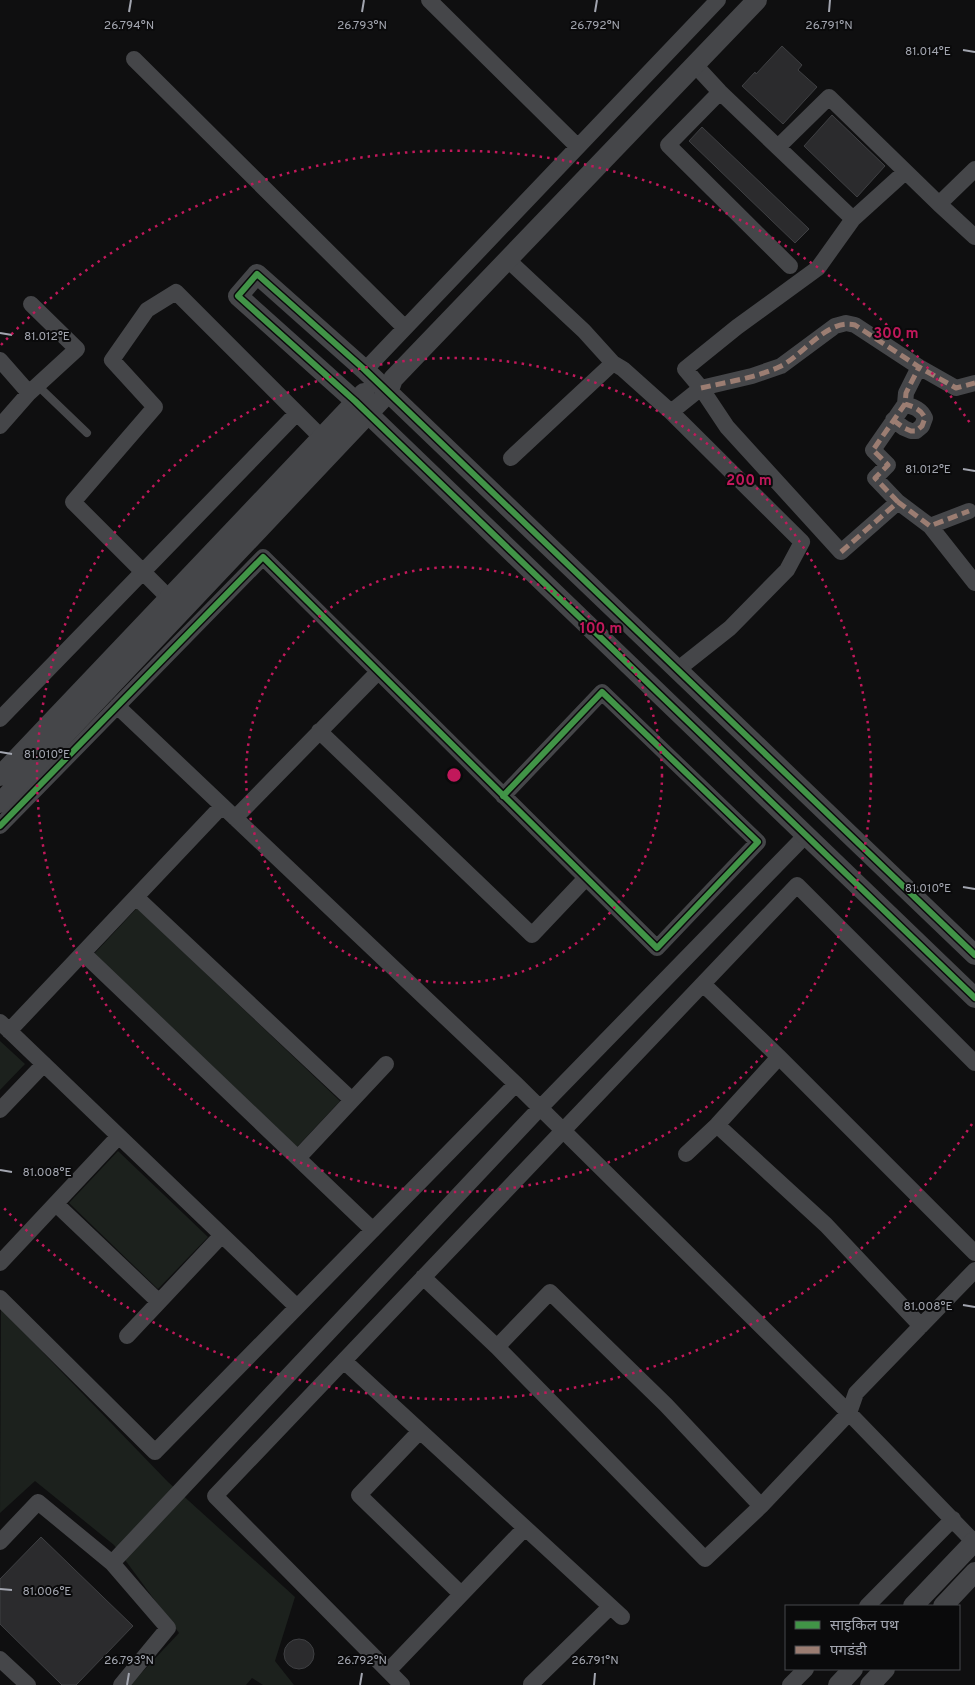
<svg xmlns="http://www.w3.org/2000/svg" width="975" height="1685" viewBox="0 0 975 1685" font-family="Overpass,'Noto Sans Devanagari',sans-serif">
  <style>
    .green { fill: #1c211d }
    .building { fill: #2b2b2d; stroke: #3f4043 }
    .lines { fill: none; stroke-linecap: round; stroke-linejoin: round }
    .service { stroke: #454649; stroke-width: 8 }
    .minor { stroke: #454649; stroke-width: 16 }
    .tertiary { stroke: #454649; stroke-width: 20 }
    .quiet { stroke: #9b7d72; stroke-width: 5; stroke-dasharray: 10 5; stroke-linecap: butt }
    .cycleway-casing { stroke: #0a0a0b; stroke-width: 9 }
    .cycleway { stroke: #419447; stroke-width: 6 }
    .ticks { fill: none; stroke: #a2a5af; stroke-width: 2 }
    .ring { fill: none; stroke: #c2185b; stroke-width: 2.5; stroke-dasharray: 2.5 5 }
    .ticks-label { font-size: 12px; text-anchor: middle; fill: #a2a5af; stroke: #0a0a0b; stroke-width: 4; stroke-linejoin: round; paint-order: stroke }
    .centre { fill: #c2185b; stroke: #0a0a0b; stroke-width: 2.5 }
    .ring-label { font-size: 15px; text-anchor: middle; font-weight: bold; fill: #c2185b; stroke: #0a0a0b; stroke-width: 4; stroke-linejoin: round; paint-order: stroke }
  </style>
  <rect width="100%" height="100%" fill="#0f0f10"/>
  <path class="green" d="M 137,908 L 340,1101 L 297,1147 L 94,954 Z
    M 0,1041 L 25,1064 L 0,1090 Z
    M 118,1151 L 208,1237 L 158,1289 L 69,1203 Z
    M 1,1309 L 168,1482 L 295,1597 L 275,1661 L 294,1685 L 263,1685 L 252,1678 L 246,1685 L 130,1685 L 179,1633 L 114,1545 L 35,1481 L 0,1513 Z"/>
  <path class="building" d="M 782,46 L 802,65 L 798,70 L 817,87 L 783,124 L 742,86 L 755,72 L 756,74 Z
    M 832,115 L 885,166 L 857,197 L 804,146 Z
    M 702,127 L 809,229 L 795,243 L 689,141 Z
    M 41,1537 L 133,1626 L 76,1685 L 62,1685 L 0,1624 L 0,1579 Z
    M284 1654a15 15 0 1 1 30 0a15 15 0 1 1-30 0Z"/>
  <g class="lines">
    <path class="service" d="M 37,385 L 87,433"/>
    <path class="minor" d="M 429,0 L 578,147
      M 134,59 L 405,328
      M 695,65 L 720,92 L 853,219 L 905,172
      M 720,92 L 668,145 L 790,266
      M 778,147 L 829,97 L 939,204 L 975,237
      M 939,204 L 975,169
      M 853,219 L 818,268 L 737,327 L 685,369 L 701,388 L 727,427 L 841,552 L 898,502 L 930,526 L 969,511
      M 508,260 L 584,331 L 613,363 L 623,369 L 671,412 L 802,542 L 787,570 L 730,628 L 677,670
      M 0,360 L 29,393 L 0,426
      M 365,370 L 718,0
      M 29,393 L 77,349 L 31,304
      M 671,412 L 701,388 L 752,376 L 781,366 L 835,326 L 846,323 L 855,325 L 919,367 L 956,388 L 975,383
      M 893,420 L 904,428 L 911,431 L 916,431 L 922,426 L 925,418 C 921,409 914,407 905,404
      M 511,458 L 613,363
      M 898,502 L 875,478 L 888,465 L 873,450 L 905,404 L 906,393 L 919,367
      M 930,526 L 975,583
      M 169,598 L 73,502 L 155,407 L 112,360 L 147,310 L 176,292 L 321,437
      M 117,706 L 516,1084 L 849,1413 L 856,1393 L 975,1270
      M 0,719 L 297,413
      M 319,731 L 532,935 L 586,878
      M 235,818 L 378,672
      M 0,826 L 263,557 L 657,948 L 758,842 L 602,692 L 503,796
      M 136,897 L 352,1100
      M 83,953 L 373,1230
      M 703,984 L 779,1057 L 975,1253
      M 0,1022 L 297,1307
      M 9,1031 L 222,806
      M 0,1110 L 44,1064
      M 717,1125 L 826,1225 L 921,1326
      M 686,1154 L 717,1125 L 779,1057
      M 298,1158 L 386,1064
      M 56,1204 L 159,1302
      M 0,1263 L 119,1136
      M 423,1277 L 497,1347 L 705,1559 L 761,1506 L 849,1413 L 974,1542
      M 0,1298 L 155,1452 L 516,1084
      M 127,1336 L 222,1235
      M 497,1347 L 550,1292 L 666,1405 L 761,1506
      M 344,1361 L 622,1617
      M 420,1431 L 359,1495 L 461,1594
      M 0,1542 L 38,1502 L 112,1563 L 168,1628 L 121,1685
      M 112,1563 L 540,1108 L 806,835
      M 867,1606 L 953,1519
      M 0,1659 L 28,1685
      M 388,1671 L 525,1528
      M 531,1684 L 610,1607
      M 402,1685 L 215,1496 L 797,885 L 975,1063
      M 790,1685 L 806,1669"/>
    <path class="tertiary" d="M 0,776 L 364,393
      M 0,803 L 388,393 L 393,379 L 757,0
      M 975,955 L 365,370 L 257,274 L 238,296 L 355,401 L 975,998
      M 913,1606 L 975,1541
      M 943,1606 L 975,1572
      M 838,1685 L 853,1669
      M 870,1685 L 885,1669"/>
    <path class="quiet" d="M 701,388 C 727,382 755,378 779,367 C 803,356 827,318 855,325 L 919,367 L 956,388 L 975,383
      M 893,420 L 904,428 L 911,431 L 916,431 L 922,426 L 925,418 C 921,409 914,407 905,404
      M 898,502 L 875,478 L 888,465 L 873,450 L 905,404 L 906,393 L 919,367
      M 841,552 L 898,502 L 930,526 L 969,511"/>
    <g class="cycleway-casing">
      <path id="cycleway" d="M 0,826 L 263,557 L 657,948 L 758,842 L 602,692 L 503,796
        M 975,955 L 365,370 L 257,274 L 238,296 L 355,401 L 975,998"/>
    </g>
    <use href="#cycleway" class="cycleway"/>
  </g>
  <path class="ticks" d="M 129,12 L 131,0M 362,12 L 364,0M 595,12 L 597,0M 829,12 L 830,0M 963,50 L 975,52M 0,333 L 12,335M 963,469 L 975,471M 0,752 L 12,754M 963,887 L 975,889M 0,1170 L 12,1172M 963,1305 L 975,1307M 0,1589 L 12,1590M 127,1685 L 129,1673M 360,1685 L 362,1673M 594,1685 L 595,1673"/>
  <g class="ring">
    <circle cx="454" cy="775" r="208"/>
    <circle cx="454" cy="775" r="417"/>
    <path d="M972 1124A625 625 0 0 1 1 1205M1 345A625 625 0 0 1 972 426"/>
  </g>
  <g class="ticks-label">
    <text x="129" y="29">26.794°N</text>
    <text x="362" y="29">26.793°N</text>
    <text x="595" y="29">26.792°N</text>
    <text x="829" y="29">26.791°N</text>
    <text x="928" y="55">81.014°E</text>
    <text x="47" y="340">81.012°E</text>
    <text x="928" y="473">81.012°E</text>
    <text x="47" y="758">81.010°E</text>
    <text x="928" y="892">81.010°E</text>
    <text x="47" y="1176">81.008°E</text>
    <text x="928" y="1310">81.008°E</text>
    <text x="47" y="1595">81.006°E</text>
    <text x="129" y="1664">26.793°N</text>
    <text x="362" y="1664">26.792°N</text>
    <text x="595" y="1664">26.791°N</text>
  </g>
  <circle cx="454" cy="775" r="8" class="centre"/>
  <g class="ring-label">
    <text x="896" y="338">300 m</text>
    <text x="749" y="485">200 m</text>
    <text x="601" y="633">100 m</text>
  </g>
  <rect x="785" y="1605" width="175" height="65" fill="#0a0a0b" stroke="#47484d"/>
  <rect x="795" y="1621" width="25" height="8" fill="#419447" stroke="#47484d"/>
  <text x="830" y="1630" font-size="15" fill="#a2a5af">साइकिल पथ</text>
  <rect x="795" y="1646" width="25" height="8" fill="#9b7d72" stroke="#47484d"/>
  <text x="830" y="1655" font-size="15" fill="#a2a5af">पगडंडी</text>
</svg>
